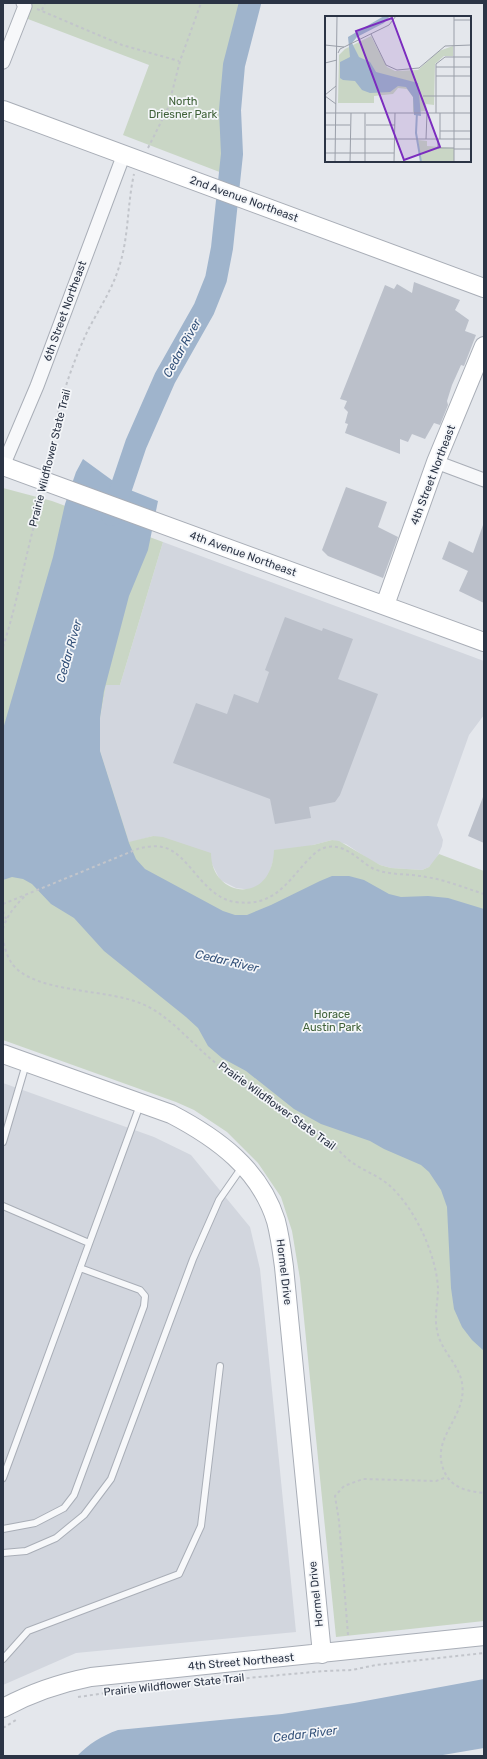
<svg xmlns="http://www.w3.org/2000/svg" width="487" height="1759" viewBox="0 0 487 1759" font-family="Rubik,sans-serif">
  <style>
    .built { fill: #d2d6de }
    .green { fill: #c9d6c5 }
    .water { fill: #9fb4cc }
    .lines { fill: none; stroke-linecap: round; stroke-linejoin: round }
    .river { stroke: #9fb4cc; stroke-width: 22 }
    .building { fill: #bbc0ca }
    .lane-casing { stroke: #a9aeb7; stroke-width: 8 }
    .street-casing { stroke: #a9aeb7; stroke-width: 15 }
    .secondary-casing { stroke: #a9aeb7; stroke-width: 20 }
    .path { stroke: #c2c5cb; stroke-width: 2; stroke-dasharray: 3 3; stroke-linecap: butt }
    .lane { stroke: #f7f8fa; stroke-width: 6 }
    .street { stroke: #f7f8fa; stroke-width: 13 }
    .secondary { stroke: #fff; stroke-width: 18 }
    .labels { text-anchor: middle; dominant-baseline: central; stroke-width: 3.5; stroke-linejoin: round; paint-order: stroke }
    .park-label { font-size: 11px; fill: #3f6138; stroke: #f4f6f9 }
    .street-label { font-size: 11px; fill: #2b3445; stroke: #f4f6f9 }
    .water-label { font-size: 12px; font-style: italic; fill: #34527a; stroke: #f4f6f9 }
    .inset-river { fill: none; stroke: #9fb4cc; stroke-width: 2 }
    .inset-road { fill: none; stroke: #9a9fa9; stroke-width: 1 }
    .view { fill: #7b2cbf; fill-opacity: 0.15; stroke: #7b2cbf; stroke-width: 2 }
    .inset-edge { fill: none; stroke: #2b3445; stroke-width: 2 }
  </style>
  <rect width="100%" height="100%" fill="#e4e7ec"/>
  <path class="built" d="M 163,542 L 484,661 L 484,715 L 469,735 L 437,825 L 443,840 L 442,846 L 436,860 L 429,867 L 422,870 L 391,868 L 380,865 L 370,860 L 346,844 L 332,840 L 313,845 L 273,861 L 269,875 L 262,884 L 254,889 L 244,889 L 236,888 L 220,880 L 211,862 L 153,836 L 129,843 L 100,751 L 100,718 L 106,684 L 120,685 Z
    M 3,1083 L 154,1137 L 191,1155 L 250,1227 L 260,1269 L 296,1632 L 76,1653 L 3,1685 Z"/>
  <path class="green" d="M 23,3 L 250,3 C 238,37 232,72 231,108 C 229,131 232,153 230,176 L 123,135 L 149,65 L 20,16 Z
    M 3,488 L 52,501 L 163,542 L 120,685 L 106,685 L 100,718 L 100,751 L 129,842 L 153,836 L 163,837 L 211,853 C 211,898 272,906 274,850 L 313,845 L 332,840 L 339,841 L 380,865 L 391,868 L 422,870 L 429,867 L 439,854 L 484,871 L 484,1621 L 336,1637 L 300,1279 L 292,1231 L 281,1197 L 258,1163 L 227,1132 L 194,1110 L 176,1102 L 3,1040 Z"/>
  <path class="water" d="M 83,459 L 120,486 L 158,501 L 148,550 L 129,596 L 104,691 L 100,718 L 100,751 L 129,843 L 136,859 L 145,869 L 223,911 L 235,915 L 247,915 L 271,905 L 320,881 L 332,876 L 349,876 L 364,880 L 389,894 L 401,897 L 428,896 L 448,898 L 484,909 L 484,1351 L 472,1340 L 462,1327 L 454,1309 L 451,1288 L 447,1207 L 441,1190 L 429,1172 L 421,1165 L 384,1149 L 370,1141 L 321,1124 L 294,1109 L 246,1071 L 222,1058 L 208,1046 L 198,1028 L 186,1017 L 104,951 L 74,918 L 51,904 L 32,884 L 23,879 L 12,877 L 3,880 L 3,729 L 53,557 L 65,504 L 76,472 Z
    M 484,1679 L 484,1748 L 437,1756 L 77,1756 C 89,1744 101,1736 118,1730 L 282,1714 L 354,1703 Z"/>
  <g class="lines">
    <path class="river" d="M 112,515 L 136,444 L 165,378 L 204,309 L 216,279 L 222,248 L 232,154 L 230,110 L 234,65 L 250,3"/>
  </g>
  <path class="building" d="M 414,282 L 460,300 L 455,310 L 469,320 L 465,331 L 476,335 L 464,366 L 461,365 L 452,385 L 447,401 L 448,405 L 440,425 L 434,423 L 425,439 L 412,434 L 408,442 L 400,439 L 400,454 L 345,433 L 348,424 L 345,423 L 348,412 L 344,408 L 347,401 L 340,399 L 385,285 L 394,289 L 397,284 L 412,293 Z
    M 346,487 L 387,502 L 378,527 L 398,537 L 383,578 L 328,556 L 322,550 Z
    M 483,525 L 484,525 L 484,603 L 459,591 L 468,571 L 442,559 L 449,541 L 473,553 Z
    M 285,617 L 322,631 L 323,628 L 353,639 L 338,679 L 378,694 L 340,795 L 335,802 L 309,807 L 311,818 L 275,824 L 270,799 L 173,763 L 196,703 L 227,714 L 234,694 L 258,703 L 269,672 L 265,670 Z
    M 483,797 L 484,797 L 484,843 L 468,836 Z"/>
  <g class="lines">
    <g class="lane-casing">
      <path id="lane" d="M 3,1142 L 26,1064
        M 3,1206 L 89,1243
        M 3,1478 L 140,1105
        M 3,1529 L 35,1523 L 64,1508 L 74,1495 L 144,1306 L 145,1296 L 140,1290 L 80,1268
        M 3,1553 L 26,1551 L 56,1538 L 84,1515 L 111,1479 L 193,1259 L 219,1200 L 242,1167
        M 3,1659 L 28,1631 L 179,1574 L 201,1526 L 220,1366"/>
    </g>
    <g class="street-casing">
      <path id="street" d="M 3,62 L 25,6 L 23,3
        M 436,462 L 484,480
        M 3,466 L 37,386 L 124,154"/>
    </g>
    <g class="secondary-casing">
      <path id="secondary" d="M 3,110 L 484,288
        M 3,466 L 484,642
        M 385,605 L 436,462 L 484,346
        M 3,1054 L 171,1114 C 217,1138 260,1169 276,1221 C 280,1236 282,1252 284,1267 L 322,1654
        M 3,1708 C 31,1693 60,1683 91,1677 L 484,1636"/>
    </g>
    <path class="path" d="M 37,9 L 122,45 L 179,61
      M 42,10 L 45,3
      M 148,148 L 168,108 L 180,61 L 201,3
      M 49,467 C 52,423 69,370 88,330 C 99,309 112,290 119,267 C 129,237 127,205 134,174
      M 3,647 C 19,597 27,546 42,497
      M 3,904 L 140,848 C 147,847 155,845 162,847 C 188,851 202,897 235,902 C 273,907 285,885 307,861 C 313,855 318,849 327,847 C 346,844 357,859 372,868 C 388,876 408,873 426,877 C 446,880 465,888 484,894
      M 3,911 L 6,919
      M 3,929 C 7,915 15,906 25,896
      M 3,937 C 4,947 7,957 13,965 C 36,993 106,989 140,1003 C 165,1013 182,1033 202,1051 C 216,1064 232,1077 248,1088 C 273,1105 300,1119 325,1138 C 334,1144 341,1154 350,1161 C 362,1170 377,1175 389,1185 C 415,1208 436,1254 438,1288 C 438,1302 434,1317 437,1330 C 440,1350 459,1364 462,1383 C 468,1418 428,1438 445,1473 C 453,1489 468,1491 484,1493
      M 348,1635 L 339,1521 L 335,1496 L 344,1486 L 363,1479 L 436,1481 L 447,1477
      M 151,1687 L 324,1671 L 352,1670 L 376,1665 L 484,1653
      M 78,1697 L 127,1690
      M 3,1728 L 16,1720"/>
    <use href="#lane" class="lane"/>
    <use href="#street" class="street"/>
    <use href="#secondary" class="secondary"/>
  </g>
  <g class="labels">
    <g class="park-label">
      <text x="183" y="101">North<tspan x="183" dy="13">Driesner Park</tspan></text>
      <text x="332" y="1014">Horace<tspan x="332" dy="13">Austin Park</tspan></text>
    </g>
    <g class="street-label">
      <text transform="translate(244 199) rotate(20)">2nd Avenue Northeast</text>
      <text transform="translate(65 311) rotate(-70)">6th Street Northeast</text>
      <text transform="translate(50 458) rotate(-76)">Prairie Wildflower State Trail</text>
      <text transform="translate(433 475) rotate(-69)">4th Street Northeast</text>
      <text transform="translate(243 554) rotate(20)">4th Avenue Northeast</text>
      <text transform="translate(277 1106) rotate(36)">Prairie Wildflower State Trail</text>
      <text transform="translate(284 1272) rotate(83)">Hormel Drive</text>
      <text transform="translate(316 1594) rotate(-96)">Hormel Drive</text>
      <text transform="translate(241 1662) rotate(-5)">4th Street Northeast</text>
      <text transform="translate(174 1685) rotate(-6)">Prairie Wildflower State Trail</text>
    </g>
    <g class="water-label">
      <text transform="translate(182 348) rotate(-61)">Cedar River</text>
      <text transform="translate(69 651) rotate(-74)">Cedar River</text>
      <text transform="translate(227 961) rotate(13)">Cedar River</text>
      <text transform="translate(305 1734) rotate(-7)">Cedar River</text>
    </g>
  </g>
  <g transform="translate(325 16)">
    <rect width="146" height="146" fill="#e4e7ec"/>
    <path d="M 46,20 L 62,51 L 70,55 L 93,54 L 114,35 L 128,30 L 128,40 L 119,40 L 110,48 L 109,89 L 101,88 L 102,95 L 88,96 L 88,81 L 82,73 L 73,72 L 68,78 L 49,80 L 49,87 L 13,87 L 14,39 L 20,33 ZM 93,124 L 102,125 L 102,130 L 129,132 L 129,146 L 96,146 Z" fill="#c9d6c5"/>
    <path d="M 59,0 L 65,0 L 59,7 L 32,21 L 27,27 L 34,41 L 45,46 L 51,56 L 93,67 L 96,100 L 89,99 L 88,81 L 81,71 L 73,70 L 65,76 L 45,77 L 37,74 L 30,65 L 18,64 L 15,62 L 15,46 L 25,41 L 23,21 Z" fill="#9fb4cc"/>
    <path class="inset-river" d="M 92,96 L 91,117 L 96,146"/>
    <path class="inset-road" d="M 129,4 L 146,4M 46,18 L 61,49 L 72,54 L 94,52 L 120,30 L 146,29M 0,29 L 19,31M 13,37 L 15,33 L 64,9 L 71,0M 0,47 L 12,44M 111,51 L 146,51M 111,60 L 146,60M 0,79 L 11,70M 0,80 L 11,88M 98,80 L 146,80M 0,97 L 146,97M 111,97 L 111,48 L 120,41 L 146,41M 0,109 L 25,109M 41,109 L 70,109M 115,115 L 146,115M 0,123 L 146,123M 101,123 L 102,97M 113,123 L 113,132 L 129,132M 115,123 L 115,97M 129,133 L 146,133M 0,137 L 69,137M 10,146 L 12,0M 25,146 L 26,97M 40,146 L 40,97M 69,146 L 70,97M 129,146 L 129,0"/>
    <path class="view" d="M 67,2 L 115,131 L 79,144 L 31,15 Z"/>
    <rect width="146" height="146" class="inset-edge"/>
  </g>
  <rect width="487" height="1759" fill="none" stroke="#2b3445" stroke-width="8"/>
</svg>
